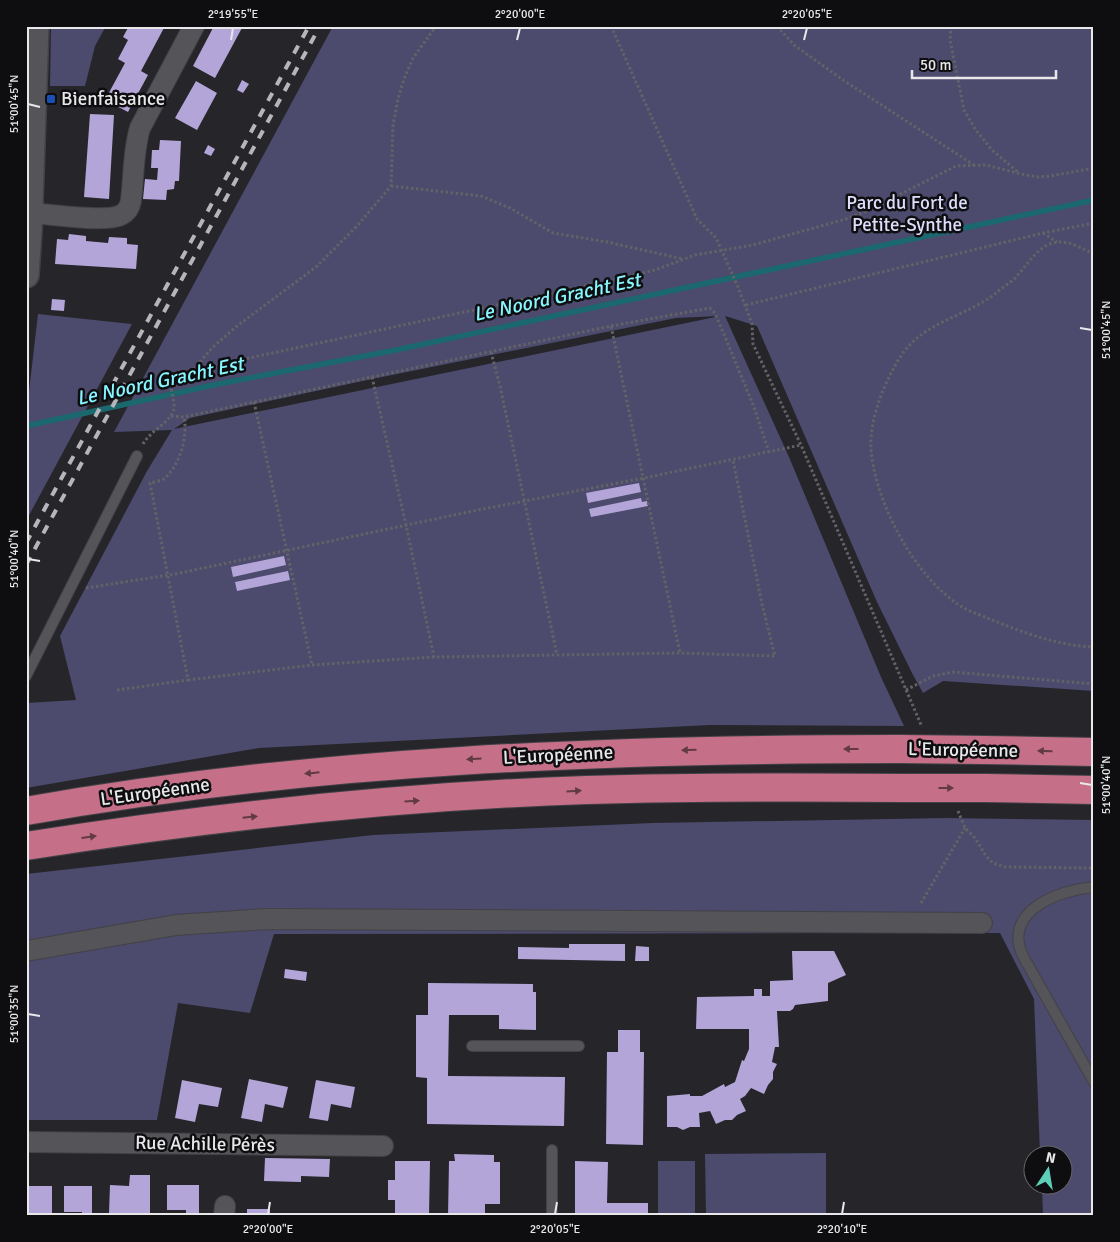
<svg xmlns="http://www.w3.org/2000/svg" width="1120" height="1242" viewBox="0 0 1120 1242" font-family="Signika,sans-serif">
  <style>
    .green { fill: #4c4a6d; fill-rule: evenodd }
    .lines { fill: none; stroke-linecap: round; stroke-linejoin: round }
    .stream { stroke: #1b696f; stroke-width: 5.5 }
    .building { fill: #b3a5d8 }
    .service-casing { stroke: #424246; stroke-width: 12 }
    .minor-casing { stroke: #424246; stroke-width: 22 }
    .tertiary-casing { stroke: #424246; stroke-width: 28 }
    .motorway-casing { stroke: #424246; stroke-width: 30 }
    .path { stroke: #636367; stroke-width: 3; stroke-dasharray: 2.5 2.5; stroke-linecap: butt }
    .service { stroke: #545459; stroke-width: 10 }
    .minor { stroke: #545459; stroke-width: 20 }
    .tertiary { stroke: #545459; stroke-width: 25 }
    .motorway { stroke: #c66f88; stroke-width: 28 }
    .rail { stroke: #b6b6ba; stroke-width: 4; stroke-dasharray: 9 9; stroke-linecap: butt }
    .motorway-bridge-casing { stroke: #424246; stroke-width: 30; stroke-linecap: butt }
    .motorway-bridge { stroke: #c66f88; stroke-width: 28 }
    .oneway { fill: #613a46 }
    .ticks { fill: none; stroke: #e8e8eb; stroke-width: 2 }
    .transit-dot { fill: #1a4fb4; stroke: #0e0e10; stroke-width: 2 }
    .labels { text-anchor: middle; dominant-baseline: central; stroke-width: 5; stroke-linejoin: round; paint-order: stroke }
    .poi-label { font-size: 19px; fill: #e8e8eb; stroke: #0e0e10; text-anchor: start }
    .park-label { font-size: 19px; fill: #deddfc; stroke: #0e0e10 }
    .street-label { font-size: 19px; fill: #e8e8eb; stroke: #0e0e10 }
    .water-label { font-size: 20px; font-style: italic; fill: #87f6ff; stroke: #0e0e10 }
    .neatline { fill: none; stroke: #e8e8eb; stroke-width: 2 }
    .ticks-label { font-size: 12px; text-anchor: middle; fill: #e8e8eb }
  </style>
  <rect width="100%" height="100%" fill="#25252a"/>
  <path class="green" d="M 51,26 L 106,26 L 95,46 L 85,86 L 50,86 Z
    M 333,26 L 1094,26 L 1094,691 L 943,681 L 923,693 L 912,673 L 877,602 L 757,326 L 725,316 L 789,457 L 881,677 L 904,726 L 710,725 L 259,748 L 26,788 L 26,703 L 76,700 L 60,636 L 147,471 L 172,430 L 114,432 ZM 720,316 L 174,429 L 190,418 L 372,379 L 676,318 Z
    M 38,314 L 132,324 L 26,521 L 26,417 Z
    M 946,818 L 1094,820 L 1094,1216 L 1043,1216 L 1042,1185 L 1062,1184 L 1062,1154 L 1040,1154 L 1034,999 L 1000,933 L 274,934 L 250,1013 L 178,1003 L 157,1120 L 26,1120 L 26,874 L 373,835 L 652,823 Z
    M 826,1153 L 826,1216 L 706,1216 L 705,1154 Z
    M 658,1161 L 695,1161 L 695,1216 L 658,1216 Z"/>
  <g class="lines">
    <path class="stream" d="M 26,426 L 218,384 L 396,350 L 1094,200"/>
  </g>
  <path class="building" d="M 129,26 L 165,26 L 141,71 L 148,75 L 128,112 L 105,100 L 125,63 L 118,59 L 128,40 L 123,37 Z
    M 214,26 L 243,26 L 215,78 L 193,66 Z
    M 242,80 L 249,84 L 243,93 L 237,90 Z
    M 196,81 L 217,93 L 197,130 L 175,118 Z
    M 90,114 L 114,115 L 109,199 L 84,197 Z
    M 160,140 L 181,141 L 179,181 L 175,181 L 174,189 L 167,190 L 166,200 L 143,199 L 145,179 L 157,180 L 158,168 L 151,168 L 152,150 L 159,150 Z
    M 208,145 L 215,149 L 211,156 L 204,153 Z
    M 69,234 L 86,236 L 86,241 L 108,243 L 109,237 L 127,238 L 127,244 L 138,245 L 136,269 L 55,264 L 57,239 L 68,240 Z
    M 52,299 L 65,300 L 64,311 L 51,310 Z
    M 639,483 L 641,492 L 588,503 L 586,493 Z
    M 641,498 L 642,502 L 647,501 L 648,506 L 591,517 L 589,509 Z
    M 284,556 L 286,565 L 233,577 L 231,567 Z
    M 288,571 L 290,580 L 237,591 L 235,582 Z
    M 569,944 L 625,944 L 625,961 L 518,959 L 518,947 L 569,948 Z
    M 636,946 L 649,947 L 649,961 L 635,961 Z
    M 792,951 L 834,951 L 846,975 L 828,983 L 828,1001 L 795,1005 L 793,1009 L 790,1011 L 777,1011 L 779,1047 L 775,1047 L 772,1062 L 777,1064 L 773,1072 L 773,1079 L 768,1085 L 764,1094 L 751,1088 L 745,1096 L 740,1099 L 746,1111 L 737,1115 L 732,1120 L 725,1120 L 716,1124 L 710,1111 L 699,1113 L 700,1127 L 690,1127 L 683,1130 L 677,1127 L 667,1127 L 667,1096 L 690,1094 L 690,1096 L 702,1096 L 724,1084 L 725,1087 L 735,1082 L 742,1060 L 744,1061 L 749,1049 L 749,1029 L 696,1029 L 697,997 L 754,996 L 754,989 L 762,989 L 762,996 L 770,996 L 770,981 L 793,980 Z
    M 285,969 L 307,972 L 306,981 L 284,978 Z
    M 428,983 L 533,984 L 533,992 L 536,992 L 536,1030 L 499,1029 L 499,1015 L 449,1015 L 448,1076 L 565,1077 L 564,1126 L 427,1124 L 427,1078 L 416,1077 L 416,1015 L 428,1015 Z
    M 618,1030 L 640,1030 L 640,1052 L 644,1052 L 643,1145 L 606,1144 L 607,1052 L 618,1052 Z
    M 249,1079 L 288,1087 L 283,1108 L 265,1104 L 262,1122 L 241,1118 Z
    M 182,1080 L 222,1088 L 218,1107 L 199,1104 L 195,1122 L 175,1118 Z
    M 316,1080 L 355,1087 L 351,1108 L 331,1104 L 328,1121 L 309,1118 Z
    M 454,1154 L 494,1155 L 494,1162 L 500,1162 L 500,1204 L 485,1204 L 485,1216 L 448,1216 L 449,1161 L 455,1161 Z
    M 265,1158 L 330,1159 L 329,1177 L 301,1176 L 301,1182 L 264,1181 Z
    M 395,1161 L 430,1161 L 429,1216 L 395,1216 L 395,1200 L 388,1200 L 388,1180 L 395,1180 Z
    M 575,1161 L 608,1162 L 607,1203 L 648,1203 L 648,1216 L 575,1216 Z
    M 130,1175 L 150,1175 L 150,1215 L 109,1213 L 110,1185 L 129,1186 Z
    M 167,1185 L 199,1185 L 199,1215 L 186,1215 L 186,1210 L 167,1210 Z
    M 26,1186 L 52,1186 L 52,1214 L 26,1213 Z
    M 64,1186 L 92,1186 L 92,1215 L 82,1214 L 82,1212 L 64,1212 Z
    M 247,1209 L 270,1209 L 270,1216 L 247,1216 Z"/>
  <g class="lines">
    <g class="service-casing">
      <path id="service" d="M 26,676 L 137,456
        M 1094,887 C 1058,890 1000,912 1024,958 L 1094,1082
        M 472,1046 L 579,1046
        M 552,1216 L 552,1150"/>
    </g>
    <g class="minor-casing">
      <path id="minor" d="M 30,213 C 50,214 106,223 121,215 C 127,212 130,207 131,200 C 134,176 133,151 140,128 L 194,26
        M 26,951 L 176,925 L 267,919 L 982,923
        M 26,1142 L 383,1146
        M 224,1216 L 225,1206"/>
    </g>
    <g class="tertiary-casing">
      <path id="tertiary" d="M 26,275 L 29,231 L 36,26"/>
    </g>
    <g class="motorway-casing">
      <path id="motorway" d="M 984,750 L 1094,752
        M 986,788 L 1094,790
        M 26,811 C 315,760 607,749 900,749
        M 26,846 C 211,817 399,796 587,790 C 693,787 799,787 906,788"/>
    </g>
    <path class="path" d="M 611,26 L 697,219 L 716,238 L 738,287 L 752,324 L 753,344 L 801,445 L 922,727
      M 777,26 L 794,45 L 843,80 L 974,165
      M 951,26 L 950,40 L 964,110 L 975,129 L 992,150 L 1019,173
      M 391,186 L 481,196 L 510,208 L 553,233 L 607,242 L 683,259
      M 1043,233 L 1057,242
      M 1094,254 C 1083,249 1070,241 1058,242 C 1038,243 1026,268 1013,280 C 1007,285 1000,289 995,294 C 966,316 925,322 903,353 C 886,377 869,419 871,449 C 875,503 916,580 964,608 C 970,612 978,614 985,617 C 1019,631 1057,646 1094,647
      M 746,305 L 1043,233 L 1094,223
      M 611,326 L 710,308 L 715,313 L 728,344 L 754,407 L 769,452
      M 491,352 L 500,386 L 557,655
      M 193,370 L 609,281 L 655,270 L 695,255 L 753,245 L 846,219 L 869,210 L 956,166 L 986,165 L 1021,174 L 1038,177 L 1051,176 L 1094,168
      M 372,377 L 406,525 L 434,657
      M 254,402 L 312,665
      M 171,416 L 184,417 L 611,326 L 680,653
      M 143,444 C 151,430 171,422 174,409 C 175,401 169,382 167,374 L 193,370 L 213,347 L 237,326 L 316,267 L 356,227 L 391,186 L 393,125 L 398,99 L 404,79 L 413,58 L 436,26
      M 86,588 L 175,574 L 473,511 L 644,478 L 801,445
      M 188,680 L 312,665 L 434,657 L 680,653 L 775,656 L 762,604 L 733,460
      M 117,690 L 188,680 L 150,483 C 154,482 161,481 165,478 C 180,465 188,436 184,417
      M 906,690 L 933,676 L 953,672 L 1094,684
      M 958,811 L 965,828 L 975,838 L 986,856 L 993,863 L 1005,867 L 1094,868
      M 921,903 L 965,828"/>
    <use href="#service" class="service"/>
    <use href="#minor" class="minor"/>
    <use href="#tertiary" class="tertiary"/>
    <use href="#motorway" class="motorway"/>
    <path class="rail" d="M 26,543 L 309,26
      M 26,565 L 320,26"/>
    <g class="motorway-bridge-casing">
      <path id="motorway-bridge" d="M 900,749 L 984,750
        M 906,788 L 986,788"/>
    </g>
    <use href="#motorway-bridge" class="motorway-bridge"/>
  </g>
  <defs><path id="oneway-solid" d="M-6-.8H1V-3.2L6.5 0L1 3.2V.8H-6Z" transform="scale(1.25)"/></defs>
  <g class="oneway">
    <use href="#oneway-solid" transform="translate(851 749) rotate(180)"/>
    <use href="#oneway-solid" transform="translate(689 750) rotate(179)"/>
    <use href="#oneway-solid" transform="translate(1045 751) rotate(-179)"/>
    <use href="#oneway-solid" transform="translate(474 759) rotate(177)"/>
    <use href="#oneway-solid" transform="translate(312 773) rotate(174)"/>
    <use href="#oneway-solid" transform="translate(946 788)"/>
    <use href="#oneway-solid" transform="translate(574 791) rotate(-3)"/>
    <use href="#oneway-solid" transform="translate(412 801) rotate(-4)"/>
    <use href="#oneway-solid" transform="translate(250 817) rotate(-6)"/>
    <use href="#oneway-solid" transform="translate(89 837) rotate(-8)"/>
  </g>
  <path class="ticks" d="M 231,40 L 233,28M 517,40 L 520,28M 804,40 L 807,28M 28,104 L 40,107M 1080,328 L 1092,330M 28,559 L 40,561M 1080,783 L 1092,785M 28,1014 L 40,1016M 268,1214 L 270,1202M 555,1214 L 557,1202M 842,1214 L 844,1202"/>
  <rect class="transit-dot" x="46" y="94" width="10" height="10" rx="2.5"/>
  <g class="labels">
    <g class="poi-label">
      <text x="61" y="99">Bienfaisance</text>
    </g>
    <g class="park-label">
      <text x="907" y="203">Parc du Fort de<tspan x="907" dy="22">Petite-Synthe</tspan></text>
    </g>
    <g class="street-label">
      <text transform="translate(963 750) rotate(1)">L'Européenne</text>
      <text transform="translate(558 755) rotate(-3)">L'Européenne</text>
      <text transform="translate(155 792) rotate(-8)">L'Européenne</text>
      <text transform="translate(205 1144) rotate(1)">Rue Achille Pérès</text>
    </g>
    <g class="water-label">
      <text transform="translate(557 297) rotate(-12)">Le Noord Gracht Est</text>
      <text transform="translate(160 381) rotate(-12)">Le Noord Gracht Est</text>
    </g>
  </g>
  <rect width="1120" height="1242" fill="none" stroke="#0e0e10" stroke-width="55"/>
  <g transform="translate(1048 1170) rotate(12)"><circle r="24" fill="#0e0e10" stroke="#656568"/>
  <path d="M0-4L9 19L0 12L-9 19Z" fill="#5dceb8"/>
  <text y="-8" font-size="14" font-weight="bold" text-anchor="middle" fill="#e8e8eb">N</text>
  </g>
  <path d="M912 70v8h144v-8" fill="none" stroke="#e8e8eb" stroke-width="2.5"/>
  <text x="920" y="70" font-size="15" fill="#e8e8eb" stroke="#0e0e10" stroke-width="4" paint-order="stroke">50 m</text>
  <rect x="28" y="28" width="1064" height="1186" class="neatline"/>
  <g class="ticks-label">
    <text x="233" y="18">2°19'55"E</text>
    <text x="520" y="18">2°20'00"E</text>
    <text x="807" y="18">2°20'05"E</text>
    <text transform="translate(14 104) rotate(-90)" y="4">51°00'45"N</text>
    <text transform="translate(1106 330) rotate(-90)" y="4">51°00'45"N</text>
    <text transform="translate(14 559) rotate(-90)" y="4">51°00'40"N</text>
    <text transform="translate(1106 785) rotate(-90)" y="4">51°00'40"N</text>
    <text transform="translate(14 1014) rotate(-90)" y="4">51°00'35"N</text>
    <text x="268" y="1233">2°20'00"E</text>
    <text x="555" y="1233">2°20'05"E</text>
    <text x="842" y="1233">2°20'10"E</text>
  </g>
</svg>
